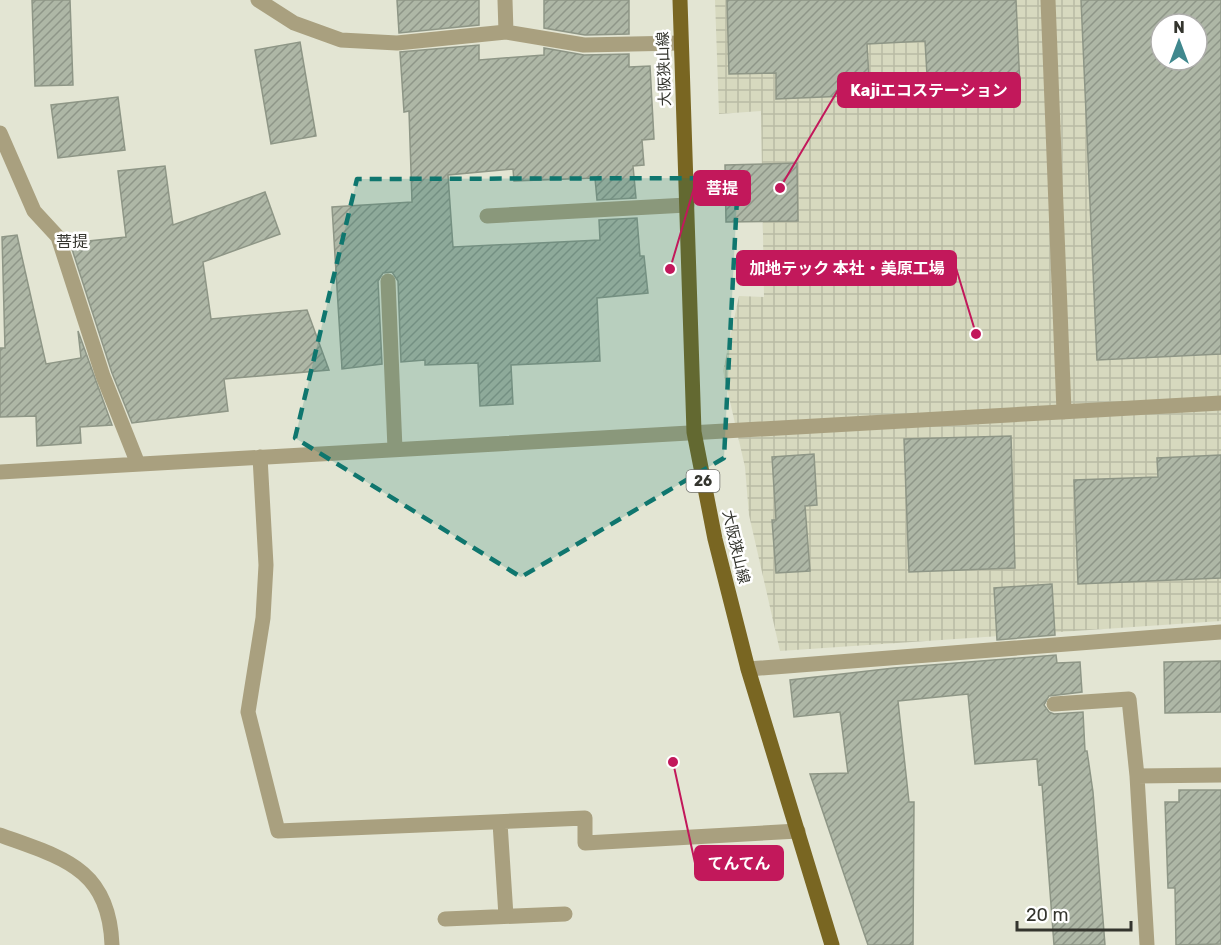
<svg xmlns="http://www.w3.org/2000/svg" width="1221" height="945" viewBox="0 0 1221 945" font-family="Rubik,'Noto Sans JP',sans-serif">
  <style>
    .industrial { fill: url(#industrial-grid); fill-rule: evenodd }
    .building { fill: url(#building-hatch); stroke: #8e9686; stroke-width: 1.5; fill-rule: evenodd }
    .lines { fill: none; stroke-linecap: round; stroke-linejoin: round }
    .minor { stroke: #a9a07f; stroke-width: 15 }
    .major { stroke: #796622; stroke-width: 15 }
    .marked { fill: #0f766e; fill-opacity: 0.2; stroke: #0f766e; stroke-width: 4.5; stroke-dasharray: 12 8; stroke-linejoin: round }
    .labels { text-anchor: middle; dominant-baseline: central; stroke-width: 5; stroke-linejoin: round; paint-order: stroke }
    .shield { fill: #fff; stroke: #71726d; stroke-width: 1.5 }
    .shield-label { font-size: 14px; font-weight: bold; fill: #34352e }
    .street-label { font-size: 15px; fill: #34352e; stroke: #fff }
    .neighbourhood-label { font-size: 16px; fill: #34352e; stroke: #fff }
    .leader { fill: none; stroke: #c2185b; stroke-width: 2 }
    .callout-dot { fill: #c2185b; stroke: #fff; stroke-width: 2 }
    .callout { fill: #c2185b; stroke: #c2185b; stroke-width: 2 }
    .callout-label { font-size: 16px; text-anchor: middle; font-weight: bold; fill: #fff }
  </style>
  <defs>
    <pattern id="industrial-grid" width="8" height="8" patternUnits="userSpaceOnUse" patternTransform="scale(1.5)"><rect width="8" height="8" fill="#d7d9bf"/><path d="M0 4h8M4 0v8" fill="none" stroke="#b9bba4"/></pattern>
    <pattern id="building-hatch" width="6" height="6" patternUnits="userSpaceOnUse" patternTransform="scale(1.5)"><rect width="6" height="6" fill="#aeb7a6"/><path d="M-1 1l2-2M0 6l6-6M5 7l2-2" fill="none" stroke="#8e9688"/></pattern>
  </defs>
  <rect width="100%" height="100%" fill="#e3e5d3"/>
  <path class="industrial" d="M 715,0 L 1221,0 L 1221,621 L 780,651 L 749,515 L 745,467 L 723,371 L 739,296 L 764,297 L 761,111 L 719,114 ZM 1161,24 L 1197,24 L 1197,60 L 1161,60 Z"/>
  <path class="building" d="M 32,0 L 70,0 L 73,85 L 35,86 Z
    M 397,0 L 479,0 L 479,25 L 399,33 Z
    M 544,0 L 629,0 L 629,34 L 585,35 L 544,28 Z
    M 727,0 L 1016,0 L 1020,87 L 928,92 L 925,41 L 867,44 L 870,95 L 776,99 L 776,73 L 729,74 Z
    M 1081,0 L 1221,0 L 1221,354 L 1097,360 ZM 1161,24 L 1197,24 L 1197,60 L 1161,60 Z
    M 300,42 L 316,136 L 271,144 L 255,50 Z
    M 479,45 L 479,60 L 544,55 L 544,48 L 584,55 L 629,54 L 629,67 L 650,66 L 654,139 L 642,140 L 644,165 L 633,166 L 636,198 L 597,200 L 595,178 L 514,181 L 513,169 L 448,175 L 453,247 L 600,240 L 599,220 L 637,218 L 640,256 L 644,256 L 648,293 L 597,298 L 600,361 L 511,365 L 513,404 L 480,406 L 478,363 L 425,365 L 425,360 L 401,362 L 398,281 L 392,272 L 383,273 L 378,281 L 382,364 L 342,369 L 332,207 L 412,202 L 409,111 L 404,112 L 400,52 Z
    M 118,97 L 125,150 L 58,158 L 51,105 Z
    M 797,163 L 798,221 L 726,222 L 725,165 Z
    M 165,166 L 173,225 L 265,192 L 280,234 L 203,262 L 211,319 L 307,310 L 329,370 L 224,379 L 228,411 L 132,423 L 112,373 L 70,243 L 126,237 L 118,171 Z
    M 17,235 L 46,364 L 81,358 L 78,331 L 112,425 L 80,427 L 81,443 L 37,446 L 36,416 L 0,417 L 0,348 L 5,348 L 2,237 Z
    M 1011,436 L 1015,568 L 909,572 L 904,439 Z
    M 814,454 L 817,505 L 805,506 L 810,571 L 776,573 L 772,520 L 776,520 L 772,457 Z
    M 1221,455 L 1221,578 L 1078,584 L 1074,480 L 1158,477 L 1157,458 Z
    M 1052,584 L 1055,635 L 997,640 L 994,588 Z
    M 1056,655 L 1057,663 L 1080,662 L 1082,692 L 1049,696 L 1044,705 L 1049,712 L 1054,714 L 1083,712 L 1085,751 L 1087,751 L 1093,792 L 1105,945 L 1054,945 L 1042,784 L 1039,785 L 1037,759 L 975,764 L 968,694 L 898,701 L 909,802 L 914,802 L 913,945 L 868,945 L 810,774 L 848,773 L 840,712 L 794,717 L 790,680 L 894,668 Z
    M 1221,661 L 1221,712 L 1165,713 L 1164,662 Z
    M 1179,790 L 1221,790 L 1221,944 L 1176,945 L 1175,888 L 1168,888 L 1165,802 L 1179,802 Z"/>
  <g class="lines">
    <path class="minor" d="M 258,0 L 294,23 L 341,40 L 397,43 L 506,32 L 584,45 L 680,43
      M 505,0 L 506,32
      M 1048,0 L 1064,412
      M 0,133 L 34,211 L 58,237 L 103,376 L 138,464
      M 487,216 L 687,205
      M 388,281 L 395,449
      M 260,457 L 266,565 L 263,618 L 248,712 L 278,831 L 585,818 L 585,843 L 798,831
      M 0,472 L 1221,403
      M 748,669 L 1221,632
      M 1054,704 L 1129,699 L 1137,776
      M 500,823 L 506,916
      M 0,835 C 63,858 109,868 112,945
      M 445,919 L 565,914
      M 1147,945 L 1137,776 L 1221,775"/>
    <path class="major" d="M 680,0 L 694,432 L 715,539 L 748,669 L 832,945"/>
  </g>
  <path class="marked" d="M 738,178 L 724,458 L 521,577 L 295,438 L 357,179 Z"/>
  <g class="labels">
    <rect class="shield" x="686.5" y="470" width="33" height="22" rx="4.5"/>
    <g class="shield-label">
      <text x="703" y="481">26</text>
    </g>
    <g class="street-label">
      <text transform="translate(664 69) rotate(-92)">大阪狭山線</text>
      <text transform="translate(736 547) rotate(77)">大阪狭山線</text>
    </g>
    <g class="neighbourhood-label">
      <text x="72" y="241">菩提</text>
    </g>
  </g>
  <path class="leader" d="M780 188L838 90M670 269L694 188M976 334L956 268M673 762L695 863"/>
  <g class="callout-dot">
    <circle cx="780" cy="188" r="6"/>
    <circle cx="670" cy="269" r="6"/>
    <circle cx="976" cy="334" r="6"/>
    <circle cx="673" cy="762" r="6"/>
  </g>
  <g class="callout">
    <rect x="838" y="73" width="182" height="34" rx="6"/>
    <rect x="694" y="171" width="56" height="34" rx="6"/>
    <rect x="737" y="251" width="219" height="34" rx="6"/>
    <rect x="695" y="846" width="88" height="34" rx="6"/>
  </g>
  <g class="callout-label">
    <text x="929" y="96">Kajiエコステーション</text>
    <text x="722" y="194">菩提</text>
    <text x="847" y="274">加地テック 本社・美原工場</text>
    <text x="739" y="869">てんてん</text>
  </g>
  <g transform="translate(1179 42)"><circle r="28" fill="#ffffff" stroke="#aeaeab" stroke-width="1.5"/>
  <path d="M0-4.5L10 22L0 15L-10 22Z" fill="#40888e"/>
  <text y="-9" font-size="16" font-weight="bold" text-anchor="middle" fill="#34352e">N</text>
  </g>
  <path d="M1017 921v9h114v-9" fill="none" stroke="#34352e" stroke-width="3"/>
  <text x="1026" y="921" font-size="18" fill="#34352e" stroke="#ffffff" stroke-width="4.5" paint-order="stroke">20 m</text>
</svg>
